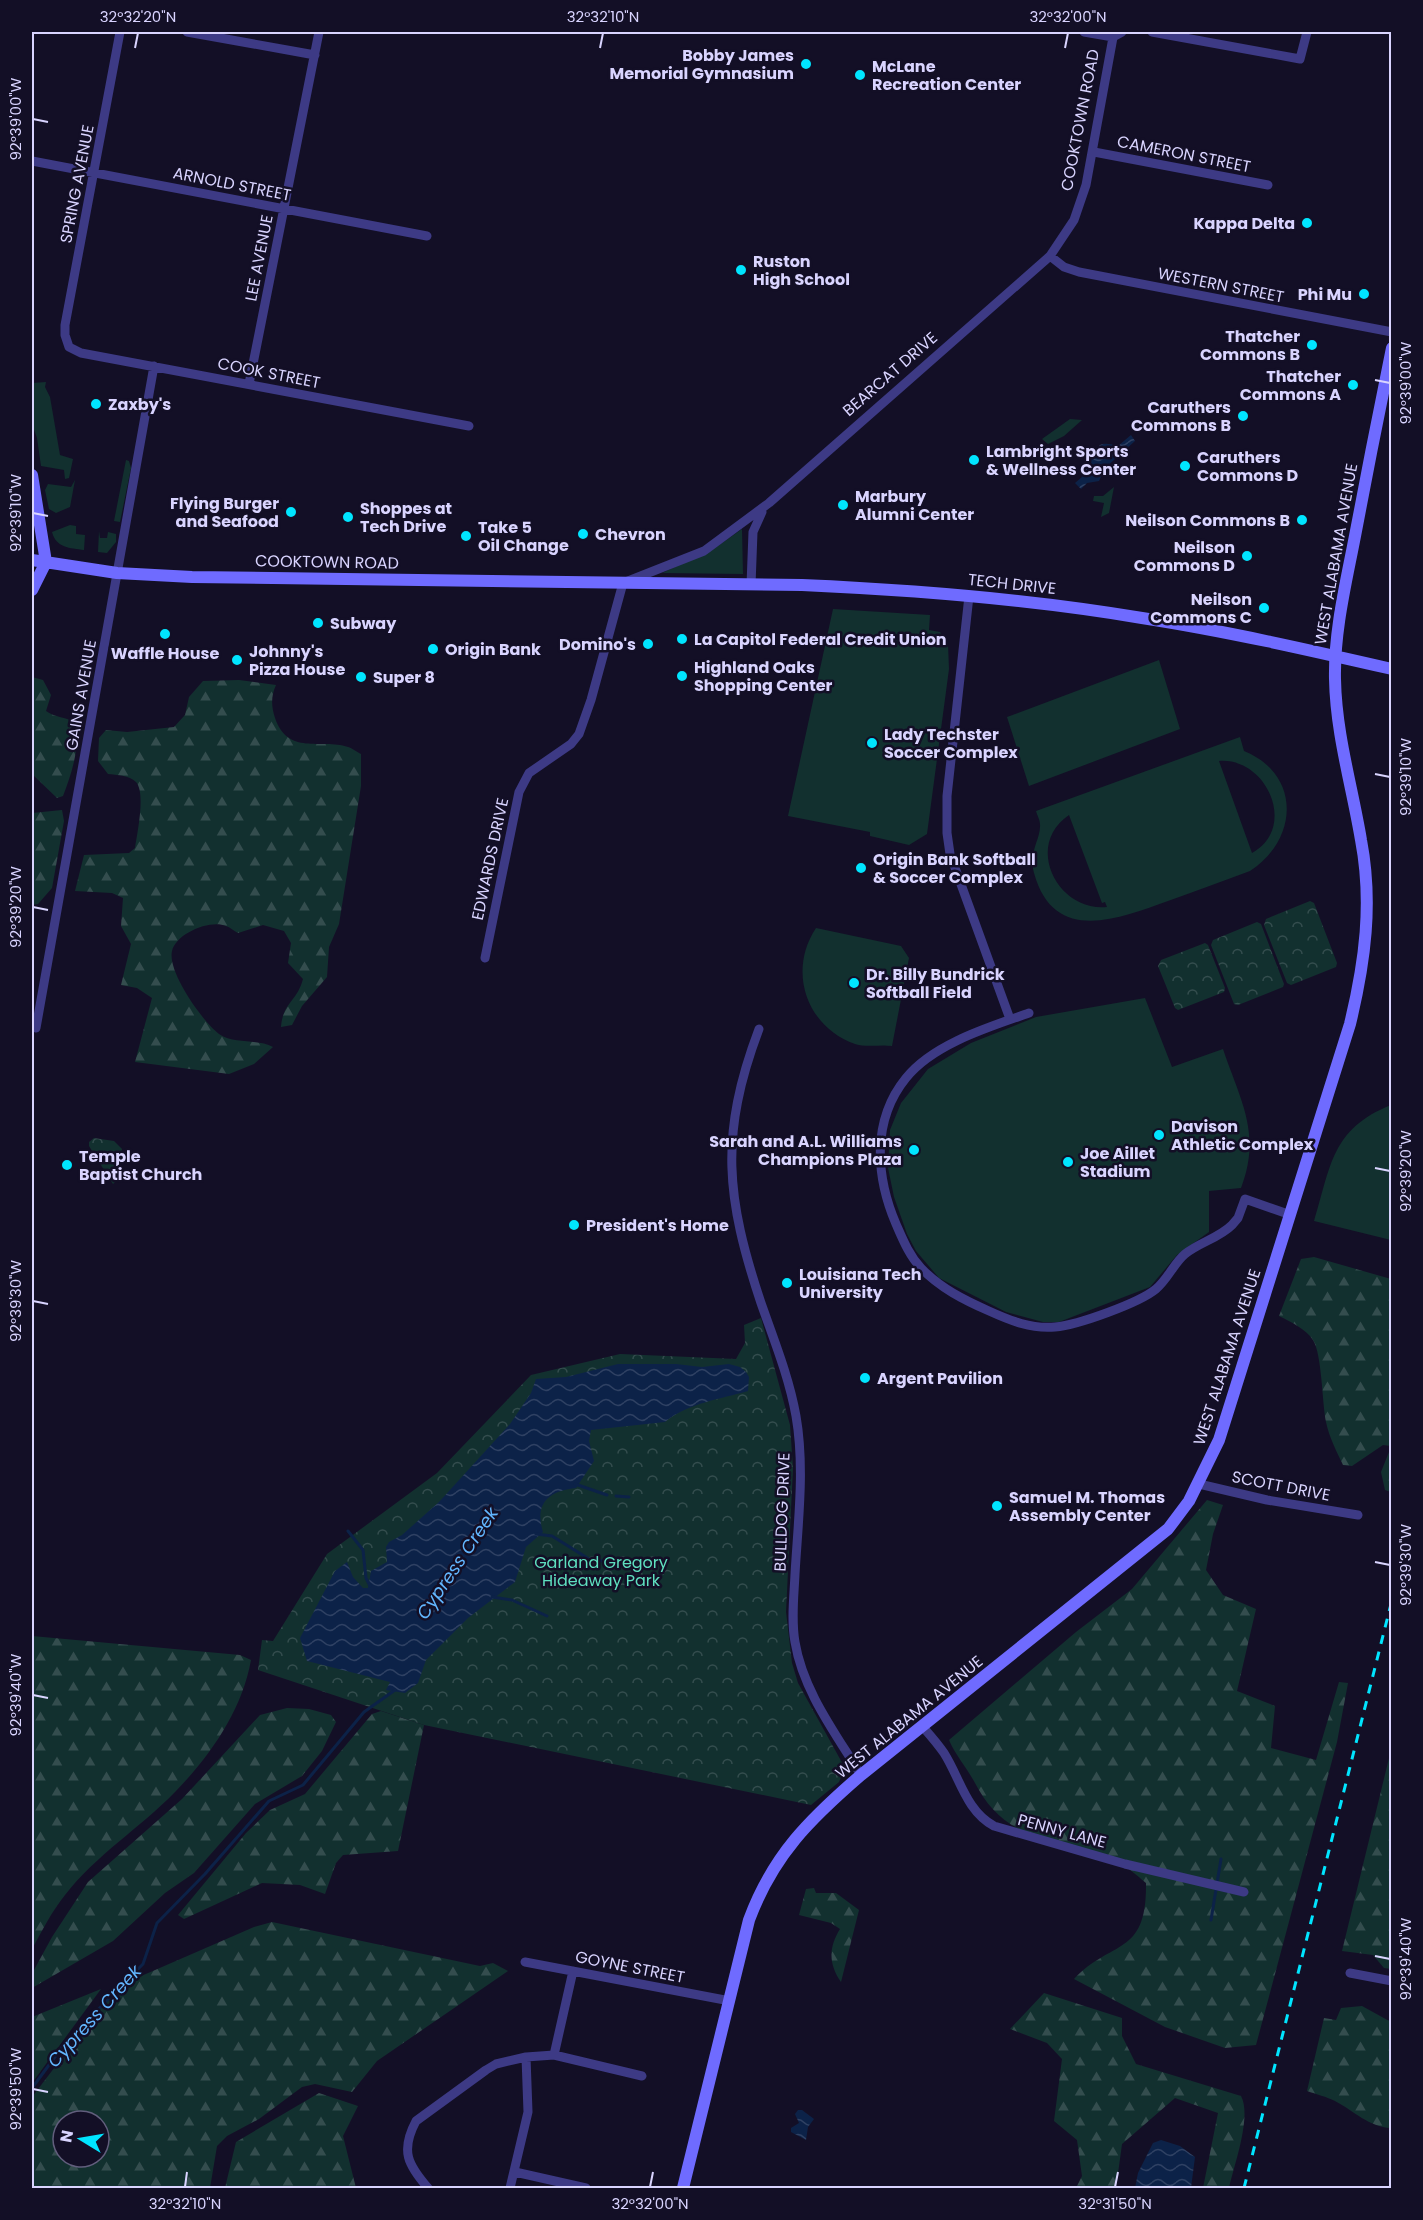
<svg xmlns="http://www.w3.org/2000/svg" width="1423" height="2220" viewBox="0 0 1423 2220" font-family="Poppins,sans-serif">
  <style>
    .grass { fill: #12302f; fill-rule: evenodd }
    .forest { fill: url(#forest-firs); fill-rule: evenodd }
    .park { fill: url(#park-crowns) }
    .water { fill: url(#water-waves) }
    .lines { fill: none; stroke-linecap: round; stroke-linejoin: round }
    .stream { stroke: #0c2248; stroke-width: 3 }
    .minor { stroke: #3d3a85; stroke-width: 9 }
    .secondary { stroke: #6f6bff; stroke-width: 12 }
    .rail { stroke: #00e5ff; stroke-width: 3; stroke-dasharray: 9 8; stroke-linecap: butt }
    .ticks { fill: none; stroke: #d9d4ff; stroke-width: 2 }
    .poi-dot { fill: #00e5ff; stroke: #130f26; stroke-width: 2 }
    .labels { text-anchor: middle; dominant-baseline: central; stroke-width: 5; stroke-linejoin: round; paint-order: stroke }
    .poi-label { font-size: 16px; font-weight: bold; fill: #d9d4ff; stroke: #130f26; text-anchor: start }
    .street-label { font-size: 16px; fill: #d9d4ff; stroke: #130f26 }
    .park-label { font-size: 16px; fill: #5fe0c0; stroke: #130f26 }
    .water-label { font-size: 18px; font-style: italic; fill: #62b6ff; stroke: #130f26 }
    .neatline { fill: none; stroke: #d9d4ff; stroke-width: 2 }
    .ticks-label { font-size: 15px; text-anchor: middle; fill: #d9d4ff }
  </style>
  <defs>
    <pattern id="forest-firs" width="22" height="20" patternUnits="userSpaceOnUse" patternTransform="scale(1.5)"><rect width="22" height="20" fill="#12302f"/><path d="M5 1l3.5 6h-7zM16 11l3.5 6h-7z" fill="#344d4e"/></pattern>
    <pattern id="park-crowns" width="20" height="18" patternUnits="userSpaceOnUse" patternTransform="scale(1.5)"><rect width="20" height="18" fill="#12302f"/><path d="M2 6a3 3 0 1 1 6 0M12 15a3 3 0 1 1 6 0" fill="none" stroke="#344d4e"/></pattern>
    <pattern id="water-waves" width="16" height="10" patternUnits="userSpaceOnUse" patternTransform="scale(1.5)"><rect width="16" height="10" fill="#0c2248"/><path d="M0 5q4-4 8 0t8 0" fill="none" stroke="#2f4163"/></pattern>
  </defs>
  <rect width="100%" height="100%" fill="#130f26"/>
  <path class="grass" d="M 46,382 L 45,387 L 50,397 L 60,455 L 73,459 L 69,478 L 65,479 L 64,470 L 41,466 L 37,438 L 32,424 L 32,383 Z
    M 1070,419 L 1082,420 L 1064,436 L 1048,444 L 1042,439 Z
    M 126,460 L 129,461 L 131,468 L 120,522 L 114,521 Z
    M 75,480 L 70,507 L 56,513 L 49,509 L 45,490 L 48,484 L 71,487 Z
    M 1114,487 L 1109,513 L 1101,517 L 1104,503 L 1093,501 L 1094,496 L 1103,496 Z
    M 70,525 L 76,526 L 76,534 L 85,535 L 84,550 C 70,548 56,548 52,532 Z
    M 742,529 L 743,574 L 662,573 L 712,550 Z
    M 99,531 L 100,538 L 107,538 L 108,532 L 116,534 L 116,542 L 107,553 L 98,552 Z
    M 833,609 L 930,615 L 929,630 L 940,632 L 948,644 L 949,669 L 927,834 L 909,845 L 870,836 L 870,832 L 788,816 Z
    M 1159,660 L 1180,729 L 1029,786 L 1007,717 Z
    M 1240,737 L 1244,751 C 1301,774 1299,839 1250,871 C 1223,881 1196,891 1168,901 C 1120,918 1054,946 1034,873 C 1028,851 1041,840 1040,824 C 1040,820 1037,815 1036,811 ZM 1219,761 C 1267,757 1298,828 1252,853 ZM 1069,815 L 1102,903 L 1105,902 L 1107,907 C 1057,912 1024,845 1069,815 Z
    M 816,928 L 901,946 L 909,958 L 892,1046 C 880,1044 868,1048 855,1044 C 807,1027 787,972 816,928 Z
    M 1145,998 L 1172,1067 L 1223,1049 C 1240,1100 1262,1133 1241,1188 L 1209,1191 L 1209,1232 L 1177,1255 L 1150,1287 L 1059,1322 L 1043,1322 L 1006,1312 L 939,1278 L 916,1251 L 907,1234 L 894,1197 L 888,1168 L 890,1130 L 901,1103 L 928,1069 L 971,1043 L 1036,1017 Z
    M 1391,1105 L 1391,1240 L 1314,1221 C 1331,1166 1331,1129 1391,1105 Z"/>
  <path class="forest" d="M 32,677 L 43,680 L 51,695 L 46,711 C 54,717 67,718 76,722 C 80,747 72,773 63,796 L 57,798 L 32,774 Z
    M 239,680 L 276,685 C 271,696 271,706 275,718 C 288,756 320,738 348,747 C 352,748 357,752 361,754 L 361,786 L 339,924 L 329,947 L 327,977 L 302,1006 L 292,1025 L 281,1027 C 283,1002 297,1002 303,979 L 288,963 L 291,943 L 284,931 L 263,925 L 238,933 C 234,931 230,927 226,926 C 211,919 176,933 172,951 C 167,972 203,1022 219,1034 C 235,1045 257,1038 273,1047 L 254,1064 L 229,1074 L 135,1062 L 152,998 L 137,988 L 121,985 L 131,944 L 121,926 L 123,898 L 112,893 L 75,891 L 84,855 L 129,853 L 135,848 C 137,834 146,793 136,782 C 129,775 117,775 108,774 L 98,761 L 99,738 L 106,730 L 127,732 L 174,727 L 185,715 L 189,697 L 203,681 Z
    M 62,810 L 64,821 L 52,888 L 38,904 L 32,905 L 32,813 Z
    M 1314,1257 L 1391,1279 L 1391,1446 L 1383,1445 L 1352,1466 L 1343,1465 C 1337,1452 1329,1437 1326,1422 C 1322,1402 1322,1354 1313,1340 C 1306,1329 1291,1322 1279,1316 L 1301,1259 Z
    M 1391,1447 L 1392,1490 L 1391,1492 L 1385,1490 L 1381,1472 Z
    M 1207,1500 L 1223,1505 L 1213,1534 L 1206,1570 L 1223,1595 L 1256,1609 L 1237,1691 L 1275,1706 L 1271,1748 L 1316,1760 L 1339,1682 L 1348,1683 L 1337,1742 L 1256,2045 L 1225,2048 L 1165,2027 L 1074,1979 C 1112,1939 1147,1957 1146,1883 C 1105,1846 1088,1852 1039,1837 C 1008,1828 989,1810 975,1783 C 967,1768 956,1756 949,1740 L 1076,1632 L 1132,1589 Z
    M 32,1636 L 240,1655 L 251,1660 C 242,1710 211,1755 175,1792 C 140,1828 96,1855 65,1895 C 52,1911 42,1931 32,1949 Z
    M 287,1708 L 309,1709 L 331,1715 L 336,1722 L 322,1751 L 302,1776 L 255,1804 L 194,1873 L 165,1893 L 113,1941 L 32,1988 L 34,1970 L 52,1937 L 88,1882 L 182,1799 L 260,1715 Z
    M 381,1711 L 424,1725 L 398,1851 L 343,1855 L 336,1863 L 325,1894 L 300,1885 L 262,1883 L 184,1919 L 178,1915 L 246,1833 L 270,1810 L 305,1794 L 372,1714 Z
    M 1391,1750 L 1391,1969 L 1384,1968 L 1373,1955 L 1342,1951 Z
    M 814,1888 L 816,1893 L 836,1893 L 859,1910 L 841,1982 C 828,1963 829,1947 840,1929 L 831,1923 L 799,1915 L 806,1889 Z
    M 272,1922 L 480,1966 L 493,1963 L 508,1971 L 377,2061 L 352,2092 L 315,2084 L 302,2087 L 259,2119 L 227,2136 L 217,2146 L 210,2188 L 32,2188 L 32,2097 L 116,1987 L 254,1927 ZM 63,2121 L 99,2121 L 99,2157 L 63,2157 Z
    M 101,1989 L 32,2083 L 32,2017 Z
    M 1044,1993 L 1122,2018 L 1122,2036 L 1136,2064 L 1241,2096 C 1252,2117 1234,2165 1229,2188 L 1203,2188 L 1218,2113 L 1175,2098 L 1122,2144 L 1116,2188 L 1076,2188 L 1082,2176 L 1077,2140 L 1054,2121 L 1062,2059 L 1047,2043 L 1010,2029 Z
    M 1362,2006 L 1391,2022 L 1391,2128 C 1369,2127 1354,2111 1335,2101 C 1327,2097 1316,2094 1307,2091 L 1324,2018 L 1336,2020 L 1341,2008 Z
    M 319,2093 L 358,2106 L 343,2136 L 356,2188 L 225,2188 L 236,2142 Z"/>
  <path class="park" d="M 1310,901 L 1314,903 L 1337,963 L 1336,967 L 1291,985 L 1287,983 L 1264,925 L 1266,919 Z
    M 1257,922 L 1261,924 L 1284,984 L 1283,987 L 1238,1005 L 1234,1004 L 1211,945 L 1213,940 Z
    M 1205,943 L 1208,945 L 1225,988 L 1224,992 L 1178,1010 L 1175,1008 L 1158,966 L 1161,960 Z
    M 94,1138 L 114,1141 L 122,1149 L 117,1180 L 113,1184 L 89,1146 L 89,1142 Z
    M 761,1318 L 790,1425 L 793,1468 L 786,1612 L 792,1663 L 798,1683 L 845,1768 L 839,1782 L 811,1805 L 424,1725 L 258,1670 L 262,1640 L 273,1641 L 327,1554 L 437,1473 L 531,1375 L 620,1354 L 736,1359 L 745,1343 L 744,1325 Z"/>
  <path class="water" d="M 1131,435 L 1135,441 L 1105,468 L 1099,481 L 1087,483 L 1081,489 L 1075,483 L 1082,477 C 1079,468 1083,467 1088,460 C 1098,446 1098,440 1118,446 Z
    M 618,1364 L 676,1364 L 702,1367 L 729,1364 L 740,1367 L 746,1372 L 749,1377 L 748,1391 C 721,1399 688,1403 665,1422 L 591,1430 L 589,1441 L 594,1461 L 576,1488 C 549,1491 534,1503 543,1532 L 526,1547 L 515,1582 L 468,1618 L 426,1660 L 418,1683 L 405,1693 L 386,1690 L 390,1682 L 307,1661 L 300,1638 L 335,1571 L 347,1562 L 353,1577 L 363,1588 L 368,1588 L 371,1571 L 387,1562 L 386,1547 L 389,1542 L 402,1535 L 439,1502 L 510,1424 L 531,1393 L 536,1379 L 566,1377 Z
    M 798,2110 L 802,2110 L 814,2119 L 808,2127 L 806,2140 L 791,2132 L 791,2128 L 799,2123 L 795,2114 Z
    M 1161,2140 L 1180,2146 L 1195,2157 L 1191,2188 L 1135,2188 L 1138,2173 L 1153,2143 Z"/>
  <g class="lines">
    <path class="stream" d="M 575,1484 L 607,1495
      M 616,1496 L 629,1497
      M 348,1531 L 363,1550 L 366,1578 L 370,1586
      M 536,1534 L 552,1536 L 589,1559 L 623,1564
      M 492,1597 L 512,1600 L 547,1616
      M 1211,1920 L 1221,1859
      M 32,2088 L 66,2042 L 143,1964 L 157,1923 L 205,1874 L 269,1801 L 303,1785 L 364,1712 L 395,1690"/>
    <path class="minor" d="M 120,32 L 65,325 L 65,335 L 69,347 L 81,353 L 469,426
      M 187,32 L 315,55
      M 1084,32 L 1113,37 L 1122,32
      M 1152,32 L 1300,59 L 1307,32
      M 1094,152 L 1268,185
      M 32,161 L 427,236
      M 1050,256 L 1064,267 L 1079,272 L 1392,332
      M 249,384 L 319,32
      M 751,585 L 753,532 L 762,512
      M 969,596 L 947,796 L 947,833 L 950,854 L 1010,1019
      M 485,958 L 519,792 L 529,773 L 571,744 L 579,734 L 591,700 L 623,583 L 704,551 L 769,503 L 1050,256 L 1074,220 L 1086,185 L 1114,32
      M 1029,1013 C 989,1027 933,1044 906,1078 C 871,1121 876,1177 896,1224 C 903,1240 909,1255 921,1268 C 940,1288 964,1300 989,1311 C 1011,1321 1031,1329 1055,1327 C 1078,1325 1139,1303 1156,1289 C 1168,1279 1174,1263 1185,1254 C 1200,1242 1219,1238 1232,1225 L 1238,1218 L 1245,1199 L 1288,1214
      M 36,1028 L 154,366
      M 759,1029 C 719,1135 726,1198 761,1303 C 774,1340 789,1377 796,1416 C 805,1468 798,1522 795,1574 C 794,1597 791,1620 795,1642 C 803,1691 836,1734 861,1775
      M 1199,1484 L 1267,1500 L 1358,1515
      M 923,1727 C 930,1735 938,1744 944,1753 C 960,1778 966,1811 994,1826 L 1125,1864 L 1244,1892
      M 525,1962 L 730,2001
      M 1350,1973 L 1392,1981
      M 554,2055 L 573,1971
      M 515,2172 L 586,2188
      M 428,2188 C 408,2165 400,2151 416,2121 L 486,2070 L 496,2064 L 526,2057 L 554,2055 L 642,2076
      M 510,2188 L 528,2112 L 526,2057"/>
    <path class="secondary" d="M 32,475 L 46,562 L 32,590
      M 32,560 L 117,573 L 192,577 L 802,585 C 916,590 1030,599 1142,618 C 1226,631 1309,650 1392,669
      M 683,2188 L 749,1920 C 773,1855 810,1819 861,1775 L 1168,1529 L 1189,1501 L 1219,1440 L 1350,1024 C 1365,962 1373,903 1361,840 C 1352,786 1336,734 1335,679 C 1334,631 1346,583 1355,536 C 1367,473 1379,411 1392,348"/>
    <path class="rail" d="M 1244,2188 L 1392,1600"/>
  </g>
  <path class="ticks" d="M 135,48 L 138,33M 600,48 L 603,33M 1065,48 L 1068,33M 33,119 L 48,122M 1375,380 L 1390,383M 33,513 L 48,516M 1375,774 L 1390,777M 33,907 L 48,910M 1375,1168 L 1390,1171M 33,1301 L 48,1304M 1375,1562 L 1390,1565M 33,1695 L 48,1698M 1375,1956 L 1390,1959M 33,2089 L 48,2092M 185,2187 L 187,2172M 650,2187 L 653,2172M 1115,2187 L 1118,2172"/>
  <g class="poi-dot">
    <circle cx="806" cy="64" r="6"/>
    <circle cx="860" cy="75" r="6"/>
    <circle cx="1307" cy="223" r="6"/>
    <circle cx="741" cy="270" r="6"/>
    <circle cx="1364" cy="294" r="6"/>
    <circle cx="1312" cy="345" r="6"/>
    <circle cx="1353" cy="385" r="6"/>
    <circle cx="96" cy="404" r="6"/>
    <circle cx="1243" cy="416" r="6"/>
    <circle cx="974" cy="460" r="6"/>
    <circle cx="1185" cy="466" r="6"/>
    <circle cx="843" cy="505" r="6"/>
    <circle cx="291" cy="512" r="6"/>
    <circle cx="348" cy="517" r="6"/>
    <circle cx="1302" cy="520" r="6"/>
    <circle cx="583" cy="534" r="6"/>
    <circle cx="466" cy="536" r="6"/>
    <circle cx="1247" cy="556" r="6"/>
    <circle cx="1264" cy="608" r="6"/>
    <circle cx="318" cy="623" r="6"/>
    <circle cx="165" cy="634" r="6"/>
    <circle cx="682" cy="639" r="6"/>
    <circle cx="648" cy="644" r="6"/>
    <circle cx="433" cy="649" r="6"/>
    <circle cx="237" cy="660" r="6"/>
    <circle cx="682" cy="676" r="6"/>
    <circle cx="361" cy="677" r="6"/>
    <circle cx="872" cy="743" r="6"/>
    <circle cx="861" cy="868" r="6"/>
    <circle cx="854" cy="983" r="6"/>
    <circle cx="1159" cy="1135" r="6"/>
    <circle cx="914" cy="1150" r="6"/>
    <circle cx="1068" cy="1162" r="6"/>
    <circle cx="67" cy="1165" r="6"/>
    <circle cx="574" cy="1225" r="6"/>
    <circle cx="787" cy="1283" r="6"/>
    <circle cx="865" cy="1378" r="6"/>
    <circle cx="997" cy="1506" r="6"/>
  </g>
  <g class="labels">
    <g class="poi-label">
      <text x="794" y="55" text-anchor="end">Bobby James<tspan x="794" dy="18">Memorial Gymnasium</tspan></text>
      <text x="872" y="66">McLane<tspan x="872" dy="18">Recreation Center</tspan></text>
      <text x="1295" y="223" text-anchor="end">Kappa Delta</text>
      <text x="753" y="261">Ruston<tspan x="753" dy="18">High School</tspan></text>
      <text x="1352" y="294" text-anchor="end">Phi Mu</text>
      <text x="1300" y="336" text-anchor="end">Thatcher<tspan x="1300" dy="18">Commons B</tspan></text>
      <text x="1341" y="376" text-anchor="end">Thatcher<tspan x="1341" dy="18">Commons A</tspan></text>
      <text x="108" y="404">Zaxby's</text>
      <text x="1231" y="407" text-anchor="end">Caruthers<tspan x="1231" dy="18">Commons B</tspan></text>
      <text x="986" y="451">Lambright Sports<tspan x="986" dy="18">&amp; Wellness Center</tspan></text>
      <text x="1197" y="457">Caruthers<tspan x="1197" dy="18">Commons D</tspan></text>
      <text x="855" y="496">Marbury<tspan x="855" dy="18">Alumni Center</tspan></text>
      <text x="279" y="503" text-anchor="end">Flying Burger<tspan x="279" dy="18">and Seafood</tspan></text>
      <text x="360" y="508">Shoppes at<tspan x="360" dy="18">Tech Drive</tspan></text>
      <text x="1290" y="520" text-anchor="end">Neilson Commons B</text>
      <text x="478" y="527">Take 5<tspan x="478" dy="18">Oil Change</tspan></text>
      <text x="595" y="534">Chevron</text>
      <text x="1235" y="547" text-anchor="end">Neilson<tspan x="1235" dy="18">Commons D</tspan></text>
      <text x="1252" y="599" text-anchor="end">Neilson<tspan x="1252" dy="18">Commons C</tspan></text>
      <text x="330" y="623">Subway</text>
      <text x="694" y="639">La Capitol Federal Credit Union</text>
      <text x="636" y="644" text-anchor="end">Domino's</text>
      <text x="445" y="649">Origin Bank</text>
      <text x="249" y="651">Johnny's<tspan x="249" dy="18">Pizza House</tspan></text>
      <text x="165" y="653" text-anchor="middle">Waffle House</text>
      <text x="694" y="667">Highland Oaks<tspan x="694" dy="18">Shopping Center</tspan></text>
      <text x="373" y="677">Super 8</text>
      <text x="884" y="734">Lady Techster<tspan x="884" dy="18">Soccer Complex</tspan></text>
      <text x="873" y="859">Origin Bank Softball<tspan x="873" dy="18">&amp; Soccer Complex</tspan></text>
      <text x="866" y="974">Dr. Billy Bundrick<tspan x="866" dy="18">Softball Field</tspan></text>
      <text x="1171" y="1126">Davison<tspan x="1171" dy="18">Athletic Complex</tspan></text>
      <text x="902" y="1141" text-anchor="end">Sarah and A.L. Williams<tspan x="902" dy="18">Champions Plaza</tspan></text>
      <text x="1080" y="1153">Joe Aillet<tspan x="1080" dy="18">Stadium</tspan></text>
      <text x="79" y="1156">Temple<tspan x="79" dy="18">Baptist Church</tspan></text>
      <text x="586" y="1225">President's Home</text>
      <text x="799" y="1274">Louisiana Tech<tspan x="799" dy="18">University</tspan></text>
      <text x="877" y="1378">Argent Pavilion</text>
      <text x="1009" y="1497">Samuel M. Thomas<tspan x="1009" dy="18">Assembly Center</tspan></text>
    </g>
    <g class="street-label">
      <text transform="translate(1080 120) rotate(-79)">COOKTOWN ROAD</text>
      <text transform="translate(1184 154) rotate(11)">CAMERON STREET</text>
      <text transform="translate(77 184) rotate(-79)">SPRING AVENUE</text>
      <text transform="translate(232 184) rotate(11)">ARNOLD STREET</text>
      <text transform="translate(259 258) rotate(-79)">LEE AVENUE</text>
      <text transform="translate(1221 285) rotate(11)">WESTERN STREET</text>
      <text transform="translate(269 373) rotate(11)">COOK STREET</text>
      <text transform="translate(890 374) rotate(-41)">BEARCAT DRIVE</text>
      <text transform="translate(1336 554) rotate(-80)">WEST ALABAMA AVENUE</text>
      <text transform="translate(327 562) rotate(1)">COOKTOWN ROAD</text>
      <text transform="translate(1012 584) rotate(6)">TECH DRIVE</text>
      <text transform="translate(81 695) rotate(-80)">GAINS AVENUE</text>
      <text transform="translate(490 859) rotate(-78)">EDWARDS DRIVE</text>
      <text transform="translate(1227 1357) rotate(-72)">WEST ALABAMA AVENUE</text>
      <text transform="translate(1281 1486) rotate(11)">SCOTT DRIVE</text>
      <text transform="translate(782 1512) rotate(-88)">BULLDOG DRIVE</text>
      <text transform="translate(909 1717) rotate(-39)">WEST ALABAMA AVENUE</text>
      <text transform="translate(1062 1831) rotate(15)">PENNY LANE</text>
      <text transform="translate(630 1967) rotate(11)">GOYNE STREET</text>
    </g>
    <g class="park-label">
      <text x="601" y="1562">Garland Gregory<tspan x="601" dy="18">Hideaway Park</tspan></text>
    </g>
    <g class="water-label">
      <text transform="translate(457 1563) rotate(-56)">Cypress Creek</text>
      <text transform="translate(94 2016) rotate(-48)">Cypress Creek</text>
    </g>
  </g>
  <rect width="1423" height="2220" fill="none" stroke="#130f26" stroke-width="66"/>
  <g transform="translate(81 2139) rotate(281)"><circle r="28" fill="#130f26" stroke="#625e7d" stroke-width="1.5"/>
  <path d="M0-4.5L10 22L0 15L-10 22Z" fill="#00e5ff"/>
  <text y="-9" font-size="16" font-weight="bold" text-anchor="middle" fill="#d9d4ff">N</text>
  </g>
  <rect x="33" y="33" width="1357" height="2154" class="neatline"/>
  <g class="ticks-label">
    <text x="138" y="22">32°32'20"N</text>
    <text x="603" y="22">32°32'10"N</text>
    <text x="1068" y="22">32°32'00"N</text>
    <text transform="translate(16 119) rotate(-90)" y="5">92°39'00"W</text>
    <text transform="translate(1406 383) rotate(-90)" y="5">92°39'00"W</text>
    <text transform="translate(16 513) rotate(-90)" y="5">92°39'10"W</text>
    <text transform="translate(1406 777) rotate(-90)" y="5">92°39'10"W</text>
    <text transform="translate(16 907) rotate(-90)" y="5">92°39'20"W</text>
    <text transform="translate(1406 1171) rotate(-90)" y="5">92°39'20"W</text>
    <text transform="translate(16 1301) rotate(-90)" y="5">92°39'30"W</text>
    <text transform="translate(1406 1565) rotate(-90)" y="5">92°39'30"W</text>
    <text transform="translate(16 1695) rotate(-90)" y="5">92°39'40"W</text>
    <text transform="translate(1406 1959) rotate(-90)" y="5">92°39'40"W</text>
    <text transform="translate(16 2089) rotate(-90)" y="5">92°39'50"W</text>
    <text x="185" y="2209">32°32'10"N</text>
    <text x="650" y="2209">32°32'00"N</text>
    <text x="1115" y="2209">32°31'50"N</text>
  </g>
</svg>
